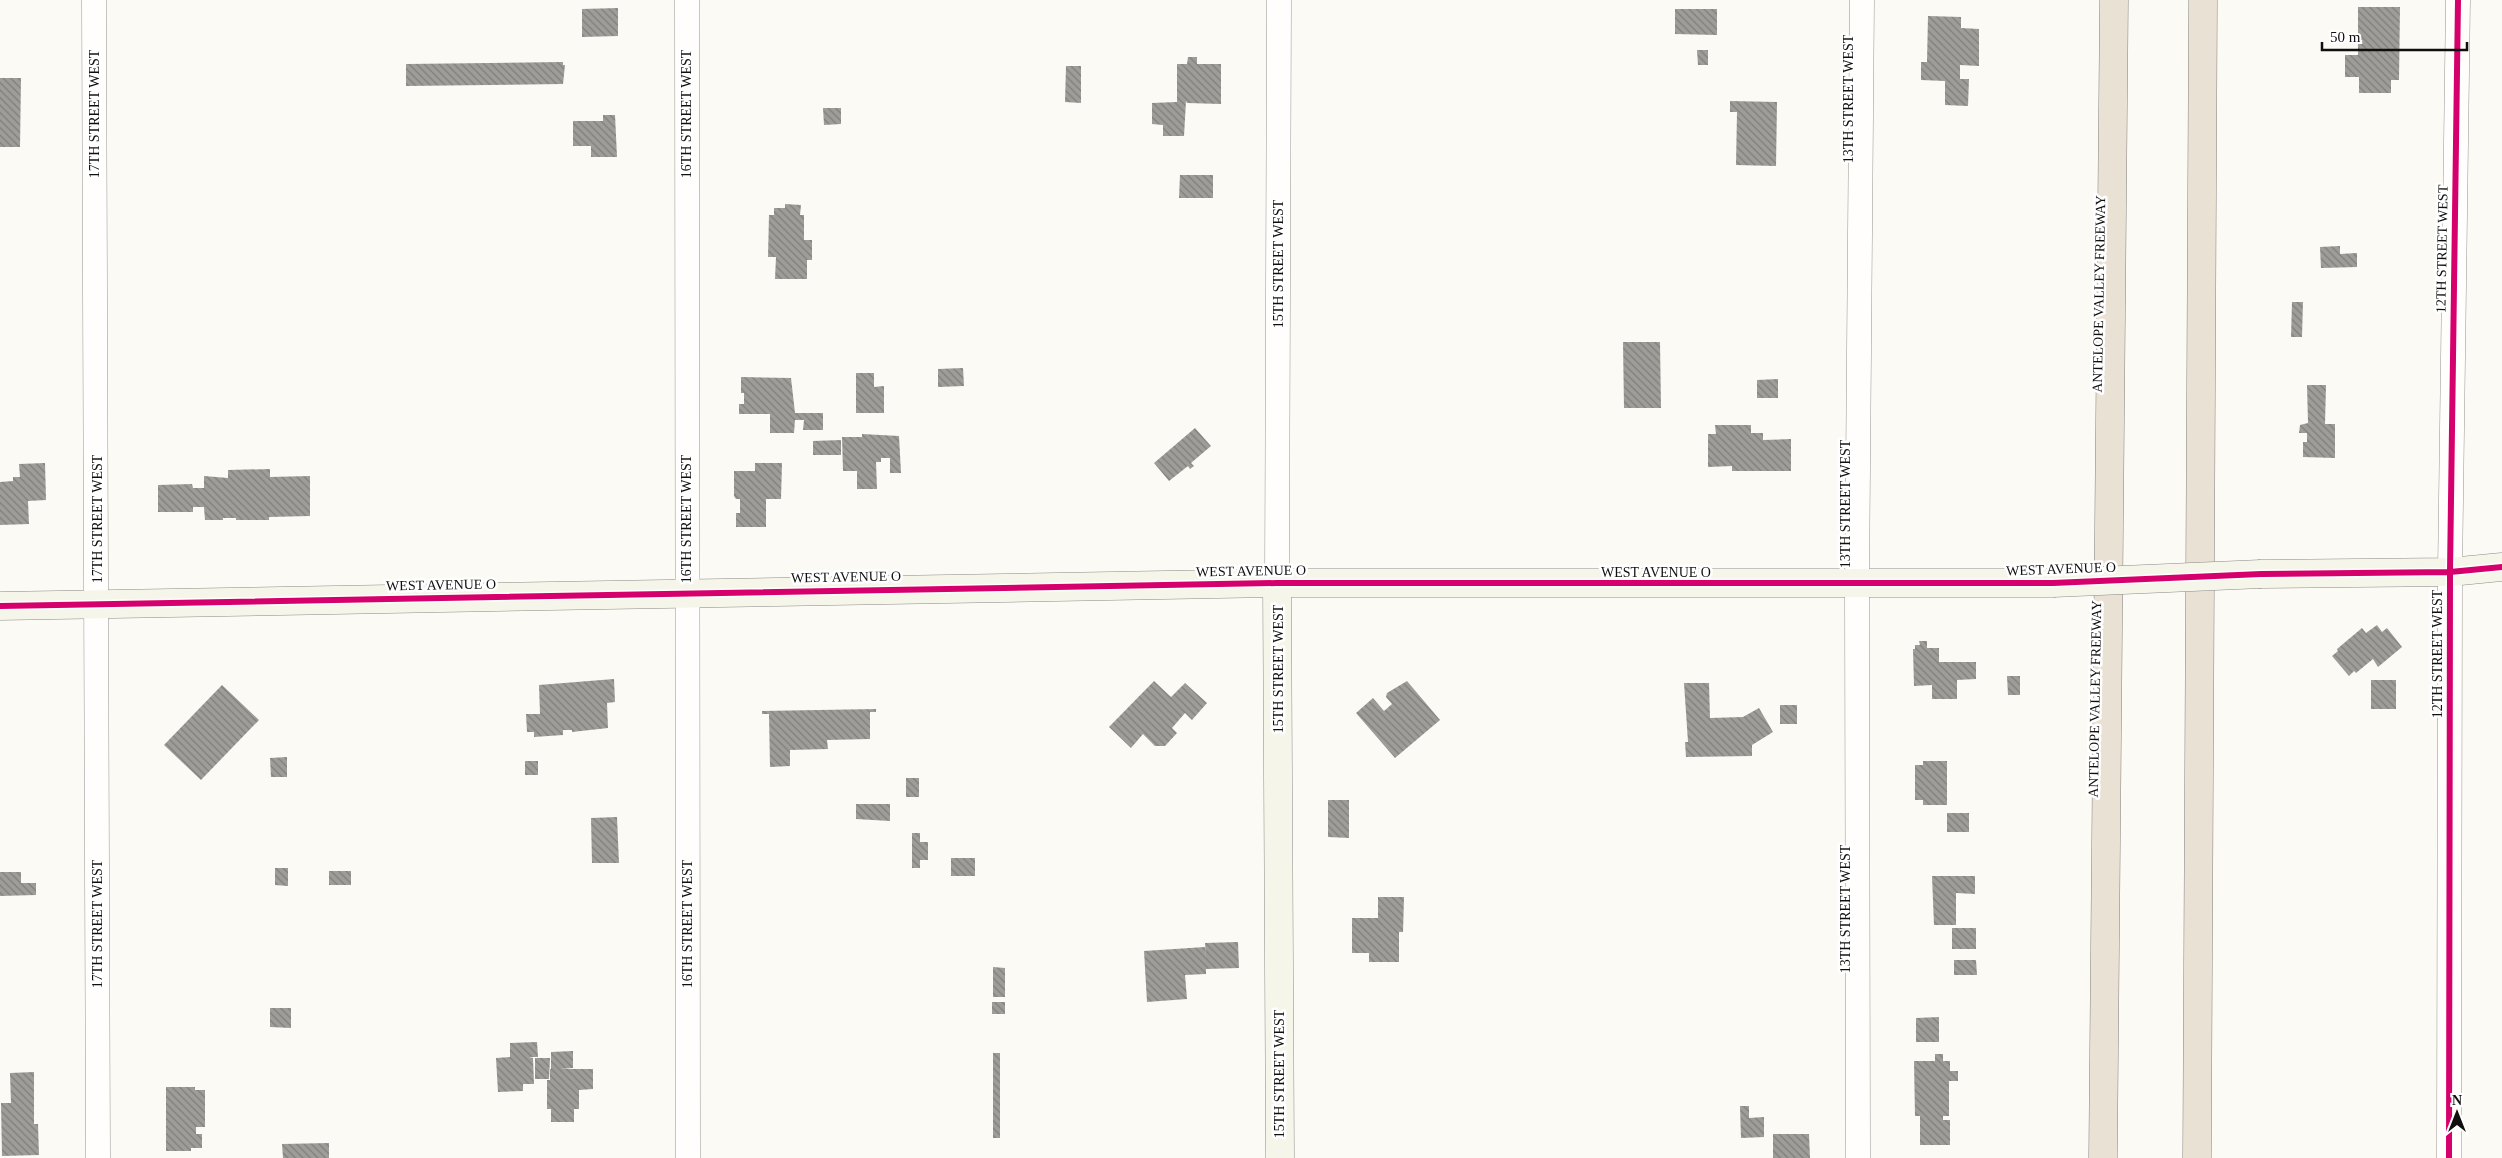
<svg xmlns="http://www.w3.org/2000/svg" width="2502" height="1158" viewBox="0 0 2502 1158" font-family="Georgia,serif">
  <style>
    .building { fill: url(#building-back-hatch) }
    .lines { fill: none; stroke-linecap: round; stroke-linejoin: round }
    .street-casing { stroke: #969592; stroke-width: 25 }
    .secondary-casing { stroke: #8c8b89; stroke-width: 29 }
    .highway-casing { stroke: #83827f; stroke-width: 29 }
    .street { stroke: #fffefd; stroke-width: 24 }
    .secondary { stroke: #f5f5ea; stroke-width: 28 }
    .highway { stroke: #eae1d5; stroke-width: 28 }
    .secondary-bridge-casing { stroke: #8c8b89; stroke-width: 29; stroke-linecap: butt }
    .secondary-bridge { stroke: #f5f5ea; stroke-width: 28 }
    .cycleway-casing { stroke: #fff; stroke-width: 9 }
    .cycleway { stroke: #d6006c; stroke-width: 6 }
    .labels { text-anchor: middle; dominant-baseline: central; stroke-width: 5; stroke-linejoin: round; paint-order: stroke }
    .street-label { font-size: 14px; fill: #0f0f0f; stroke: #fff }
  </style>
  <defs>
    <pattern id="building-back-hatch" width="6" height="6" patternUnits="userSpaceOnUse" patternTransform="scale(1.25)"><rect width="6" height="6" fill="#9f9d99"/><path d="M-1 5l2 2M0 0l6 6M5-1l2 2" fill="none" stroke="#807e7b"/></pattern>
  </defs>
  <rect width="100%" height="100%" fill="#fcfaf4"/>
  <path class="building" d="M 2358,7 L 2400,7 L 2399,80 L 2391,80 L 2391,93 L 2359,93 L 2359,77 L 2345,77 L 2345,55 L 2358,55 Z
    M 618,8 L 618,36 L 582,37 L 582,9 Z
    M 1675,9 L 1717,9 L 1717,35 L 1675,34 Z
    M 1928,16 L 1961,17 L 1961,28 L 1979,29 L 1979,66 L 1960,65 L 1960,79 L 1969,79 L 1968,106 L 1945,105 L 1945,81 L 1921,80 L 1921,62 L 1927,62 Z
    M 1697,50 L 1708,50 L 1708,65 L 1698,65 Z
    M 1188,57 L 1197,57 L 1197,64 L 1221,64 L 1221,104 L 1187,103 L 1186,101 L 1184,136 L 1163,136 L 1163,125 L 1152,124 L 1152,103 L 1177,102 L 1177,64 L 1187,64 Z
    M 563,62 L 563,65 L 565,65 L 563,84 L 406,86 L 406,64 Z
    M 1066,66 L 1081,66 L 1081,103 L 1065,102 Z
    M 0,78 L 21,78 L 20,147 L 0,147 Z
    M 1730,101 L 1777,102 L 1776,166 L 1736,165 L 1737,112 L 1730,112 Z
    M 823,108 L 841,108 L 841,124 L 824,125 Z
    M 603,115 L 615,115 L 617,157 L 591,157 L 591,146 L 573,146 L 573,121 L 603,121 Z
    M 1180,175 L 1213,175 L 1213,198 L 1179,198 Z
    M 785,204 L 801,205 L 800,215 L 804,215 L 804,240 L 812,240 L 812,260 L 807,260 L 807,279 L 775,279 L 776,257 L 768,257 L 769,215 L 774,215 L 774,208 L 785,208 Z
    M 2340,246 L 2340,254 L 2357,253 L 2357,267 L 2321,268 L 2320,247 Z
    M 2292,302 L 2303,302 L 2302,337 L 2291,337 Z
    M 1623,342 L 1660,342 L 1661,408 L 1624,408 Z
    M 963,368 L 964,386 L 938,387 L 938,369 Z
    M 856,373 L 874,373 L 874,387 L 884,386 L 884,413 L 856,413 Z
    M 741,377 L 791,378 L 795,413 L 823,413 L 823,430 L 803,430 L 804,420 L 795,420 L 794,433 L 770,433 L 770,414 L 739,414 L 739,404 L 744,404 L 744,393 L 741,393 Z
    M 1778,379 L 1778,398 L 1757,398 L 1757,380 Z
    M 2307,385 L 2326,385 L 2325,424 L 2335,424 L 2335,458 L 2303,457 L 2303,442 L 2307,442 L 2307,433 L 2299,433 L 2300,425 L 2308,423 Z
    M 1715,425 L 1751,425 L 1751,433 L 1763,433 L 1763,440 L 1791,439 L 1791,471 L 1732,471 L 1732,466 L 1708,467 L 1708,434 L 1716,434 Z
    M 1195,428 L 1211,446 L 1191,463 L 1194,466 L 1190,469 L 1188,466 L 1169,481 L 1154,463 Z
    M 862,434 L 899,436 L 901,473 L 890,473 L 890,458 L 881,458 L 881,462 L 876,462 L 877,489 L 857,489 L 857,471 L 843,471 L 842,437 L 862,437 Z
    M 841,440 L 841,455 L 813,455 L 813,441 Z
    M 45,463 L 46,500 L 28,501 L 29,524 L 0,525 L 0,482 L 13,481 L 13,477 L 20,477 L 19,464 Z
    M 755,463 L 782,463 L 781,499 L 766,499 L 766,527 L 736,527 L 736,513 L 740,513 L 740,499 L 736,499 L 734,496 L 734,471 L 755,471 Z
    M 270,469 L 270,477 L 310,476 L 310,516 L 269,517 L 269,520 L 236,520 L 236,518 L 223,518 L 223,520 L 205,520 L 204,507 L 193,507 L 193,512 L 158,512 L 158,485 L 192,484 L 193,488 L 204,488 L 204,476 L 228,478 L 228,470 Z
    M 2377,625 L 2382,632 L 2387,628 L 2402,647 L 2378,667 L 2373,659 L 2356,673 L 2354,671 L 2349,676 L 2332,656 L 2338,651 L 2337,649 L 2362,628 L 2366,633 Z
    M 1919,641 L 1927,641 L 1927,648 L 1939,648 L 1939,662 L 1976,662 L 1976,679 L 1957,680 L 1957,699 L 1932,699 L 1932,685 L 1914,686 L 1913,649 L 1915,649 L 1915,645 L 1920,645 Z
    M 2007,676 L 2020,676 L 2020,695 L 2008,695 Z
    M 614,679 L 615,702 L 607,703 L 608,728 L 572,732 L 572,730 L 563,730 L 563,735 L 534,737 L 534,732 L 527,732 L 526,714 L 540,714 L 539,685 Z
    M 2371,680 L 2396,680 L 2396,709 L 2371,709 Z
    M 1154,681 L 1171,697 L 1185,683 L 1207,703 L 1192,720 L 1185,713 L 1172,728 L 1177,733 L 1165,746 L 1155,746 L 1143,734 L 1131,748 L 1109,727 Z
    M 1407,681 L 1440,720 L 1395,758 L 1356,713 L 1373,698 L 1384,711 L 1392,704 L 1386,697 L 1387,693 Z
    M 1684,683 L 1709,683 L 1710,718 L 1743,717 L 1759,708 L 1773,732 L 1752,745 L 1752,756 L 1686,757 L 1685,742 L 1688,742 Z
    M 222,685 L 259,720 L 201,780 L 164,745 Z
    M 1780,705 L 1797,705 L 1797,724 L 1780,724 Z
    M 876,709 L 876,712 L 870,712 L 870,739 L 827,740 L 828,749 L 790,750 L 790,766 L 770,767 L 769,714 L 762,714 L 762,711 Z
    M 287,757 L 287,777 L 271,777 L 270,758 Z
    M 525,761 L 538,761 L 538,775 L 525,775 Z
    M 1923,761 L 1947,761 L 1947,805 L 1923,805 L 1923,800 L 1915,800 L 1915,765 L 1923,765 Z
    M 906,778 L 919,778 L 919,797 L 906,797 Z
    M 1328,800 L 1349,800 L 1349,838 L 1328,837 Z
    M 856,804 L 890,804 L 890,821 L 856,819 Z
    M 1947,813 L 1969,813 L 1969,832 L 1947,832 Z
    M 617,817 L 619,863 L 592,863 L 591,818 Z
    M 912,833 L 920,833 L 920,842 L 928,842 L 928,860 L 920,860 L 920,868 L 912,868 Z
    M 951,858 L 975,858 L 975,876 L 951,876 Z
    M 275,868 L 288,868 L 288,886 L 275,885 Z
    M 329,871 L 351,871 L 351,885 L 329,885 Z
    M 0,872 L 21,872 L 21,883 L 36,883 L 36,895 L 0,896 Z
    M 1932,876 L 1975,876 L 1975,894 L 1956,893 L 1956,925 L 1934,925 Z
    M 1378,897 L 1404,897 L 1403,932 L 1399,932 L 1399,962 L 1369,962 L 1369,953 L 1352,953 L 1352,918 L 1378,918 Z
    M 1952,928 L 1976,928 L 1976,949 L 1952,949 Z
    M 1238,942 L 1239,968 L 1206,969 L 1206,974 L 1185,975 L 1187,999 L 1147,1002 L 1144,951 L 1205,947 L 1206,958 L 1205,943 Z
    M 1954,960 L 1976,960 L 1977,975 L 1954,975 Z
    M 993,967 L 1005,968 L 1005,997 L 993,997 Z
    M 992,1002 L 1005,1002 L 1005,1014 L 992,1014 Z
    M 270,1008 L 291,1008 L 291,1028 L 270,1027 Z
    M 1939,1017 L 1939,1042 L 1916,1042 L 1916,1018 Z
    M 537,1042 L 538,1057 L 529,1057 L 533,1058 L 534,1084 L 523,1084 L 523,1091 L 498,1092 L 496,1058 L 510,1057 L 510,1043 Z
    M 573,1051 L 573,1068 L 561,1069 L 593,1069 L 593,1089 L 579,1090 L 579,1109 L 574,1109 L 574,1122 L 551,1122 L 551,1109 L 547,1109 L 547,1080 L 550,1080 L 550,1069 L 551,1069 L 551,1052 Z
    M 993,1053 L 1000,1053 L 1000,1138 L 993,1138 Z
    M 1935,1054 L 1943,1054 L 1943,1061 L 1950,1061 L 1950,1071 L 1958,1071 L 1958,1081 L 1949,1081 L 1949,1116 L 1943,1116 L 1943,1120 L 1950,1120 L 1950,1145 L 1920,1145 L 1920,1116 L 1915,1116 L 1914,1061 L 1935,1061 Z
    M 535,1058 L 550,1058 L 549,1079 L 535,1079 Z
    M 34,1072 L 34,1124 L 38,1124 L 39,1155 L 2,1156 L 1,1103 L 11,1103 L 10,1073 Z
    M 166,1087 L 195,1087 L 195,1090 L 205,1090 L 205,1127 L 196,1127 L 196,1134 L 202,1134 L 202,1148 L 191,1148 L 191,1151 L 166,1151 Z
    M 1740,1106 L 1749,1106 L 1749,1118 L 1764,1117 L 1764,1137 L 1741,1138 Z
    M 1773,1134 L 1809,1134 L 1810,1158 L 1773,1158 Z
    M 329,1143 L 329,1158 L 283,1158 L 282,1144 Z"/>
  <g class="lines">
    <g class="street-casing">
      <path id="street" d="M 94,0 L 98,1158
        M 687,0 L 688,1158
        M 1277,583 L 1279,0
        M 1858,1158 L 1857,585 L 1862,0
        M 2449,1158 L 2450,572 L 2458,0"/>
    </g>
    <g class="secondary-casing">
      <path id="secondary" d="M 2261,574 L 2450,572 L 2502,567
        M 1277,583 L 1280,1158
        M 0,606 L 1277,583 L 2053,583"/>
    </g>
    <g class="highway-casing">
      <path id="highway" d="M 2103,1158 L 2114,0
        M 2197,1158 L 2203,0"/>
    </g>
    <use href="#street" class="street"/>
    <use href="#secondary" class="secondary"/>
    <use href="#highway" class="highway"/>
    <g class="secondary-bridge-casing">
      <path id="secondary-bridge" d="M 2053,583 L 2261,574"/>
    </g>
    <use href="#secondary-bridge" class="secondary-bridge"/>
    <g class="cycleway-casing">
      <path id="cycleway" d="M 0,606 L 1277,583 L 2053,583 L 2261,574 L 2450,572 L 2502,567
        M 2449,1158 L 2450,572 L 2458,0"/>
    </g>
    <use href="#cycleway" class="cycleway"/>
  </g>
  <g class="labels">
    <g class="street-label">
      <text transform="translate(1848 99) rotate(-90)">13TH STREET WEST</text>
      <text transform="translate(94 114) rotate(-90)">17TH STREET WEST</text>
      <text transform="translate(686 114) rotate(-90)">16TH STREET WEST</text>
      <text transform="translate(2442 249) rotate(-89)">12TH STREET WEST</text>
      <text transform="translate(1278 264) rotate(-90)">15TH STREET WEST</text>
      <text transform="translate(2099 294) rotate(-89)">ANTELOPE VALLEY FREEWAY</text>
      <text transform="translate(1845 504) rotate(-90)">13TH STREET WEST</text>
      <text transform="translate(97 519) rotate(-90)">17TH STREET WEST</text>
      <text transform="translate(686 519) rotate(-90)">16TH STREET WEST</text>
      <text transform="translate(2061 569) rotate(-2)">WEST AVENUE O</text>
      <text transform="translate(1251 571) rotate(-1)">WEST AVENUE O</text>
      <text x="1656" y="572">WEST AVENUE O</text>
      <text transform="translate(846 577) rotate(-1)">WEST AVENUE O</text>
      <text transform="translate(441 585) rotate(-1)">WEST AVENUE O</text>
      <text transform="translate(2437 654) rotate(-90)">12TH STREET WEST</text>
      <text transform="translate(1278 669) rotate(-90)">15TH STREET WEST</text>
      <text transform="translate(2095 699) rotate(-89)">ANTELOPE VALLEY FREEWAY</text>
      <text transform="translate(1845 909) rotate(-90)">13TH STREET WEST</text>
      <text transform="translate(97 924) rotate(-90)">17TH STREET WEST</text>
      <text transform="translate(687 924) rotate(-90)">16TH STREET WEST</text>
      <text transform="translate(1279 1074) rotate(-90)">15TH STREET WEST</text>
    </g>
  </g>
  <g transform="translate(2457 1113)" stroke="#ffffff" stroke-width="4" paint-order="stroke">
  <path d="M0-4L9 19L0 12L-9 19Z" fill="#0f0f0f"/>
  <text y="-8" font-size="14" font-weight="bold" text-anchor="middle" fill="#0f0f0f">N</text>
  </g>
  <path d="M2322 42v8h145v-8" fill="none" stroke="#0f0f0f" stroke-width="2.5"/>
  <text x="2330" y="42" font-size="15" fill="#0f0f0f" stroke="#ffffff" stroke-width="4" paint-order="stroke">50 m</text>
</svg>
